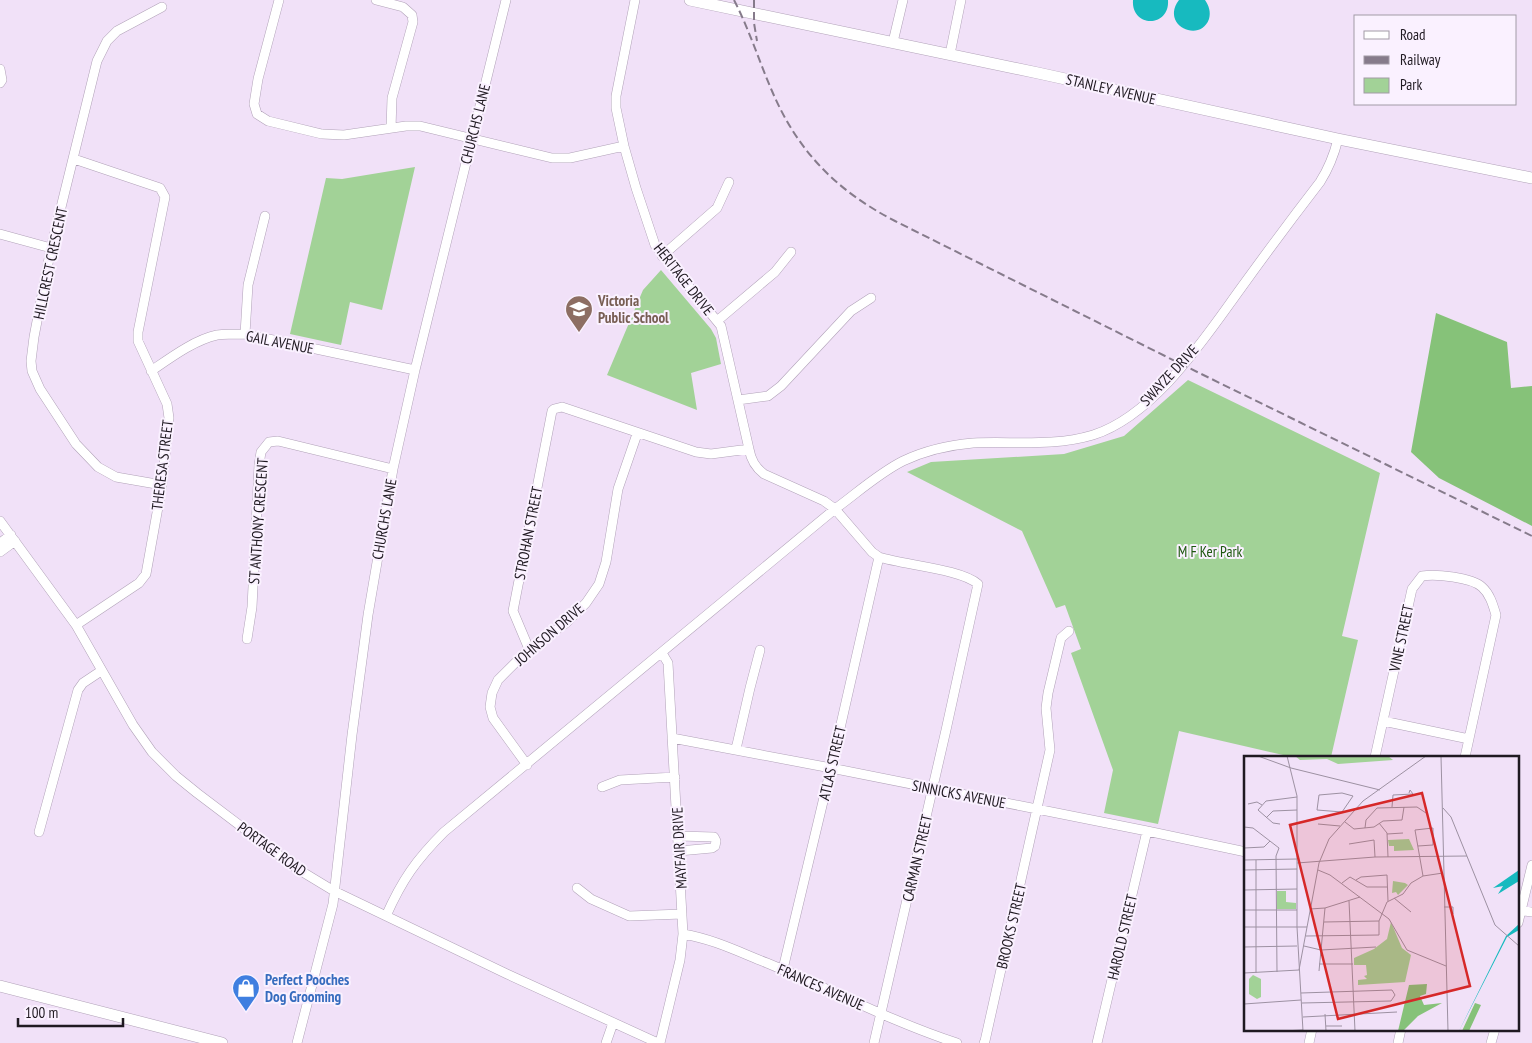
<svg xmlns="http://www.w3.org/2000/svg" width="1532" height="1043" viewBox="0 0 1532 1043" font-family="'PT Sans Narrow',sans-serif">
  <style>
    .green { fill: #a2d297 }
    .forest { fill: #86c279 }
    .water { fill: #17babf }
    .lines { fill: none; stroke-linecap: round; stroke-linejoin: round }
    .minor-casing { stroke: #b1a2b8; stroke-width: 10 }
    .major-casing { stroke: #b1a2b8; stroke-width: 12 }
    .minor { stroke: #fff; stroke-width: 9 }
    .major { stroke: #fff; stroke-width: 11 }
    .rail { stroke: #867b8b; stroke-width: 2; stroke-dasharray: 8 4; stroke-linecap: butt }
    .labels { text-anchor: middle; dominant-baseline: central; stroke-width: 4; stroke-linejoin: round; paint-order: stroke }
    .street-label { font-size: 15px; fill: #1f1921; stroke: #faf1ff }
    .education-label { font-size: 15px; font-weight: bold; fill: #785e54; stroke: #faf1ff; text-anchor: start }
    .park-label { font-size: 15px; fill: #1e580f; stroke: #faf1ff }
    .shop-label { font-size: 15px; font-weight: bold; fill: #366cbe; stroke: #faf1ff; text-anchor: start }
    .inset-road { fill: none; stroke: #9d91a2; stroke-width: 1 }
    .view { fill: #d62828; fill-opacity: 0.15; stroke: #d62828; stroke-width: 2.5 }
    .inset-edge { fill: none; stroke: #1f1921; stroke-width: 2.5 }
  </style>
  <rect width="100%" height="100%" fill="#f1e1f8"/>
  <path class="green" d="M 415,167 L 382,310 L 350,302 L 341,345 L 290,334 L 326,178 L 342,179 Z
    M 661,270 L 711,329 L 716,338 L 721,364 L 691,373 L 697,410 L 607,375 L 643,290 Z
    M 1188,380 L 1380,473 L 1342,636 L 1358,640 L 1331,757 L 1292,757 L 1179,731 L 1158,824 L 1104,813 L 1113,770 L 1071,653 L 1081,649 L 1065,605 L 1056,608 L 1022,531 L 907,472 L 931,462 L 1064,454 L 1124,436 Z"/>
  <path class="forest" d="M 1436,313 L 1507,342 L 1511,388 L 1532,386 L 1532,526 L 1439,478 L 1411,452 Z"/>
  <path class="water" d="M 1133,0 L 1168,0 C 1170,28 1131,28 1133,0 Z
    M 1179,0 L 1205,0 C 1209,6 1211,12 1209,19 C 1200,44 1160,25 1179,0 Z"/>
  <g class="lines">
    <g class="minor-casing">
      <path id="minor" d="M 279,0 L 258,79 L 254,104 L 257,114 L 268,121 L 322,134 L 344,135 L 406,126 L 420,126 L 552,158 L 570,158 L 624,146
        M 376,0 L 403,7 L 412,15 L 413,22 L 392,98 L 391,128
        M 635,0 L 616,96 L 616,108 L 624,146 L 636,188 L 655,245 L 721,326 L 749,449 C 751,460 755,467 764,474 L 824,501 L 835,509 L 872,552 L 879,557 C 904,565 961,569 978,584 L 946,730 L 874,1043
        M 893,42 L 903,0
        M 950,54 L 961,0
        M 0,69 L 2,80 L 0,83
        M 74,159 L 160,188 L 165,197 L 138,332 L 138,341 L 167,404 L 169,418 L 162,485 L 146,574 L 139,583 L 76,625
        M 0,234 L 51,248
        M 662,256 L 717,208 L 729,182
        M 717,321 L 775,272 L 791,252
        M 245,334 L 248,285 L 265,216
        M 151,371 C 170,358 194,340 217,335 C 226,334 235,334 245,334 L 415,370
        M 738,400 L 768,396 L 781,386 L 851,311 L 871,298
        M 162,485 L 116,477 L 98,467 L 76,444 L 40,389 L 32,371 L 31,361 L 34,337 L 51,248 L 97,61 L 107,41 L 117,31 L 162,7
        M 0,521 L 76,625 L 133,725 L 152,752 L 176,776 L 197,793 L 296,868 L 334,891 L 507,974 L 658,1043
        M 0,543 L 11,535
        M 0,552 L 15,541
        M 247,639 L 252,607 L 259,465 L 261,452 L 269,442 L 278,441 L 393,469
        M 529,649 L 513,611 L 552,411 L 554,409 L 562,407 L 696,452 L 711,454 L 749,449
        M 1383,721 L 1469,739
        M 672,738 L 831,768 L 1147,831 L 1246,852
        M 736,749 L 750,688 L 760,650
        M 1375,757 L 1412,589 L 1422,576 C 1436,574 1471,577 1482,587 C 1490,594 1493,605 1496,615 L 1465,757
        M 527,765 L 493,718 L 490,707 L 492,693 L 498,680 L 529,649 L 566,623 L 586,603 L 599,584 L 606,562 L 618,489 L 637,434
        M 602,787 L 620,780 L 675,777
        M 39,832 L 78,690 L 83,683 L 101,671
        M 679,851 L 712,848 L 715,846 L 716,841 L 714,837 L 679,836
        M 577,888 L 591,899 L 629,916 L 682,914
        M 1518,910 L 1532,912
        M 386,916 C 402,880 416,860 444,832 L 835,509 C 857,493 879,473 903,461 C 924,451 950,445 973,443 C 1013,441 1053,447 1093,435 C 1155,415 1204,339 1241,288 C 1267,252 1293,217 1320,182 C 1329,168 1334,155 1338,139
        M 1518,923 L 1532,865
        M 683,934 C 713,939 739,952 767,963 C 830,989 892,1022 957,1043
        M 783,969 L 831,768 L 879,557
        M 297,1043 L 333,904 L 352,735 L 368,615 L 393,469 L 415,370 L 506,0
        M 606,1043 L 613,1023
        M 660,1043 L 680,960 L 683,934 L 668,663 L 662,653
        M 984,1043 L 985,1041 L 1050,750 L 1046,708 L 1048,693 L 1061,638 L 1069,631
        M 1097,1043 L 1147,831
        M 1309,1043 L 1312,1029
        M 1398,1043 L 1401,1029
        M 1491,1043 L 1495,1029"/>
    </g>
    <g class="major-casing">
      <path id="major" d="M 690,0 L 1038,73 L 1338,139 L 1532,178
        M 0,986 L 222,1043"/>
    </g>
    <use href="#minor" class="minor"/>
    <use href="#major" class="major"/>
    <path class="rail" d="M 734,0 C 749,29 759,61 772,91 C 798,152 837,191 895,221 L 1183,365 L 1532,536
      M 754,0 L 754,23 L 757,41"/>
  </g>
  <defs>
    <g id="school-pin" transform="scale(1.4375)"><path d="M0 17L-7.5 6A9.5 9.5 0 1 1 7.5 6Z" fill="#8d6e63" stroke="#faf1ff"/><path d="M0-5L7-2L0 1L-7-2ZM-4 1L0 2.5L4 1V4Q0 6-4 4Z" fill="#fff"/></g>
    <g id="shop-pin" transform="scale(1.4375)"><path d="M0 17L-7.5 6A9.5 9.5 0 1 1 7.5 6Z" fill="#3f7fe0" stroke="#faf1ff"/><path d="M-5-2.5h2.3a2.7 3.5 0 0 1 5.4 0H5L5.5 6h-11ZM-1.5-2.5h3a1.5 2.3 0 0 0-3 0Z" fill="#fff"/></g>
  </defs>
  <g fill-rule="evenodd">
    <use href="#school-pin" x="579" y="309"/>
    <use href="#shop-pin" x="246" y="988"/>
  </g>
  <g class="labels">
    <g class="street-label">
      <text transform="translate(1111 89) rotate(13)">STANLEY AVENUE</text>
      <text transform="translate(475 124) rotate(-76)">CHURCHS LANE</text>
      <text transform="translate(50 263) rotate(-78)">HILLCREST CRESCENT</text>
      <text transform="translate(684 279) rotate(52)">HERITAGE DRIVE</text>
      <text transform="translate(280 342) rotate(11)">GAIL AVENUE</text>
      <text transform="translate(1169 375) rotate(-47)">SWAYZE DRIVE</text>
      <text transform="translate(162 465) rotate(-83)">THERESA STREET</text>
      <text transform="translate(384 519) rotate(-80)">CHURCHS LANE</text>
      <text transform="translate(258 521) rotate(-86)">ST ANTHONY CRESCENT</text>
      <text transform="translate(528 533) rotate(-79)">STROHAN STREET</text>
      <text transform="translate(549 634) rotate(-41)">JOHNSON DRIVE</text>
      <text transform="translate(1401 638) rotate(-78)">VINE STREET</text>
      <text transform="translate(832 763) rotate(-77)">ATLAS STREET</text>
      <text transform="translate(959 794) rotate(11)">SINNICKS AVENUE</text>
      <text transform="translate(679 848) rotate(-93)">MAYFAIR DRIVE</text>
      <text transform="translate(272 849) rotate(36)">PORTAGE ROAD</text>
      <text transform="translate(917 858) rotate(-77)">CARMAN STREET</text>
      <text transform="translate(1011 926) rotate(-77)">BROOKS STREET</text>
      <text transform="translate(1122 937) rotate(-77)">HAROLD STREET</text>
      <text transform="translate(821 987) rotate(24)">FRANCES AVENUE</text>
    </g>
    <g class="education-label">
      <text x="598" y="300">Victoria<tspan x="598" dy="17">Public School</tspan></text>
    </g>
    <g class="park-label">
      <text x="1210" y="551">M F Ker Park</text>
    </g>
    <g class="shop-label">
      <text x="265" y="979">Perfect Pooches<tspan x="265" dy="17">Dog Grooming</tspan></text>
    </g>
  </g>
  <g transform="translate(1244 756)">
    <rect width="275" height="275" fill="#f1e1f8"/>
    <path d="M 51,0 L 144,0 L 149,4 L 94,8 L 83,3 L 56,4 ZM 165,83 L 170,94 L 150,95 L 150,90 L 145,90 L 144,84 ZM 149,125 L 161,127 L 164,129 L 154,139 L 152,136 L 148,137 ZM 33,135 L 42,135 L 42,146 L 52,147 L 52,153 L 33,153 ZM 147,166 L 158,192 L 167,199 L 161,226 L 114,229 L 114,224 L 123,223 L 120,220 L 123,219 L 122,209 L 110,209 L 110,202 L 130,193 L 143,183 ZM 9,219 L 17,223 L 17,241 L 13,243 L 5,238 L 5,223 Z" fill="#a2d297"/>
    <path d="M 183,228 L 182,238 L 176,240 L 180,249 L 198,247 L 174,260 L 159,275 L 154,275 L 165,229 ZM 231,247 L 237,249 L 225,275 L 218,275 Z" fill="#86c279"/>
    <path d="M 275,114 L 275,125 L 254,138 L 259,130 L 249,132 ZM 275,168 L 275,174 L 263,181 L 215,275 L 262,180 Z" fill="#17babf"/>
    <path class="inset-road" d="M 14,0 L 47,12M 43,0 L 53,40 L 53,171 L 59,275M 197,0 L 204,275M 47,12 L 136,34M 98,37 L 109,40 L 98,56 L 73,54 L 75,39 ZM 4,48 L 13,46 L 18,49M 148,51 L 149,39 L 169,38 L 166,34 L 165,37M 199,52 L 207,61 L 251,169 L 275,190M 22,62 L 29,55 L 53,54M 101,66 L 110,73 L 130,71 L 139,65 L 158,64 L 160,51M 135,67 L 143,77 L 144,101M 36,68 L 29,67 L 14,54 L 22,45 L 53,41M 74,68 L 96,70M 0,71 L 9,72 L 35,92 L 32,100 L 33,216M 121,72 L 122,64 L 133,52 L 173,51 L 182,57M 143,78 L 159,77M 105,88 L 130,84 L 131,101M 174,90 L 189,89 L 189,72 L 171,74 L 179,120M 0,92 L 20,91 L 26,85M 0,104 L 53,103M 12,104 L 12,217M 53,107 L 131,101 L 223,100M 0,114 L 53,113M 74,114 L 86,119 L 145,163 L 163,194 L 202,210M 112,124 L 117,121 L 143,119 L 144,145M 98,127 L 106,121 L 123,131 L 143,131M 0,134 L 53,133M 150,142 L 167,156M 105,145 L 111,275M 200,151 L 209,151 L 209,158M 66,153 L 81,152 L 116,141M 0,154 L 53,154M 80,166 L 135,165M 0,171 L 63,171M 62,180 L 135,179 L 135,165 L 143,146 L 159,138 L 167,127 L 179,120 L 199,117M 60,190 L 77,194 L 132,191M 0,191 L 53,190M 75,208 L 109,208M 75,215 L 81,152M 0,217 L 55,214 L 75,107 L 85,83 L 119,45 L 182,0M 57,237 L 148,234 L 151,239 L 147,245 L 58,247M 0,248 L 57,244M 81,258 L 82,275M 59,261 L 153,256M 82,270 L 98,270M 38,275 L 59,274"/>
    <path class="view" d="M 178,37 L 226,230 L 94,263 L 46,69 Z"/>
    <rect width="275" height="275" class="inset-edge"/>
  </g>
  <rect x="1354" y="15" width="162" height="90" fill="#faf1ff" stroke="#a29ba6"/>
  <rect x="1364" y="31" width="25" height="8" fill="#ffffff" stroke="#a29ba6"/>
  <text x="1400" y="40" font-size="15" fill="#1f1921">Road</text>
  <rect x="1364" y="56" width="25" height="8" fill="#867b8b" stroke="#a29ba6"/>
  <text x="1400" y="65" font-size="15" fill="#1f1921">Railway</text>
  <rect x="1364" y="78" width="25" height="15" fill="#a2d297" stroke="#a29ba6"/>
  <text x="1400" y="90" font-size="15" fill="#1f1921">Park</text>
  <path d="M18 1018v8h105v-8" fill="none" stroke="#1f1921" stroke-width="2.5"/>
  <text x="25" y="1018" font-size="15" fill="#1f1921" stroke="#faf1ff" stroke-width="4" paint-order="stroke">100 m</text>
</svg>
